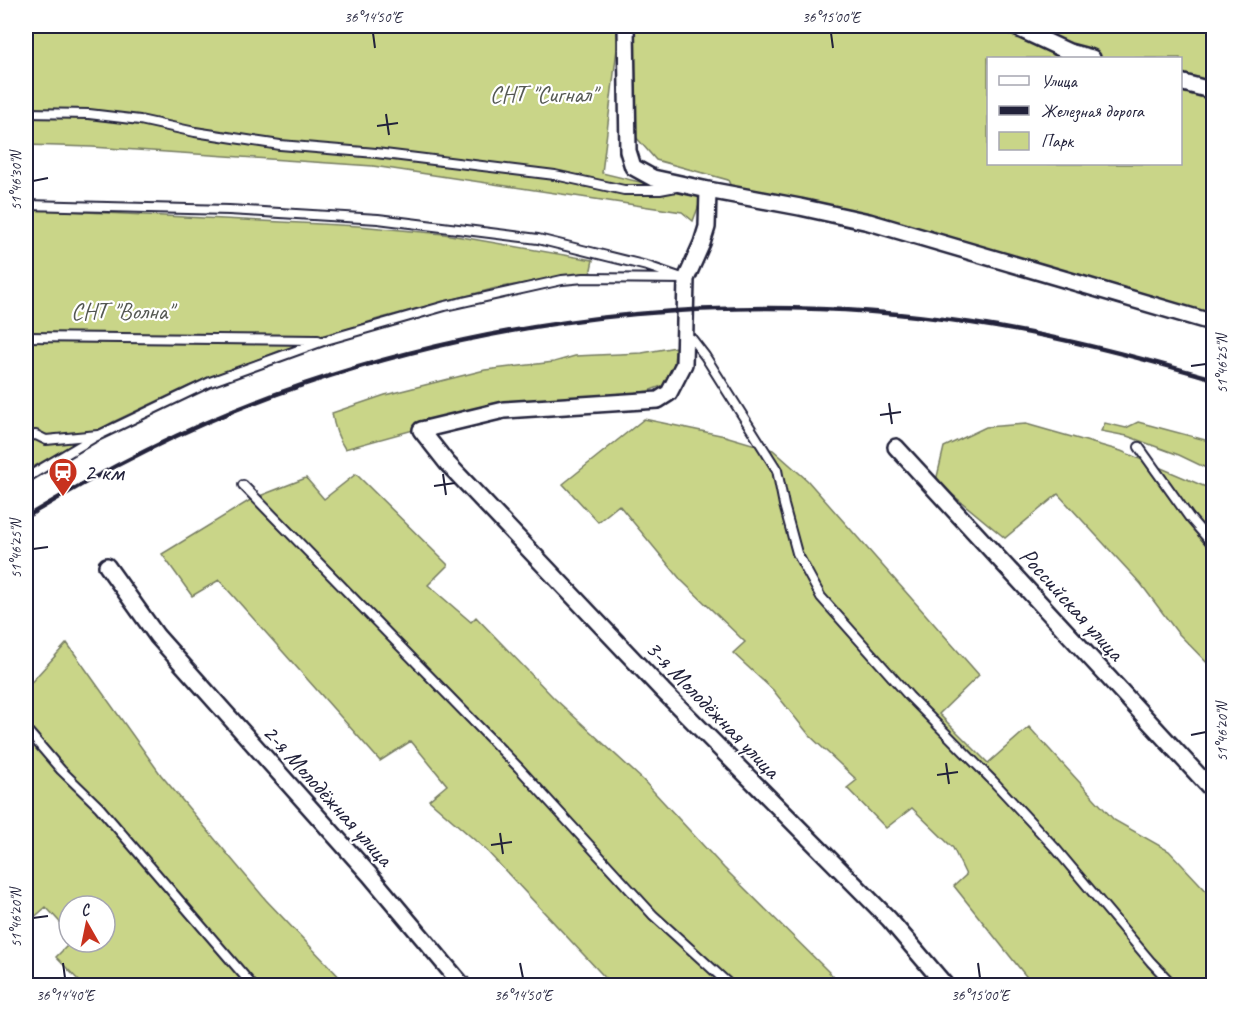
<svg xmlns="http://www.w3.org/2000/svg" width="1239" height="1011" viewBox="0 0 1239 1011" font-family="Caveat,sans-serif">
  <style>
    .green { fill: #c9d588; stroke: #767c62; stroke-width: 1.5; fill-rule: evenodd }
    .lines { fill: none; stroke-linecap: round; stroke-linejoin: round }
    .service-casing { stroke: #22223b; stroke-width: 12 }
    .minor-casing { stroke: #22223b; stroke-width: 20 }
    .service { stroke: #fff; stroke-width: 8 }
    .minor { stroke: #fff; stroke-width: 15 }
    .rail { stroke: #22223b; stroke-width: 4.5 }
    .ticks { fill: none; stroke: #22223b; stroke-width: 2 }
    .labels { text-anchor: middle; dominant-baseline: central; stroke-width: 4.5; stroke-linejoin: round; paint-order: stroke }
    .park-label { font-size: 24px; fill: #545852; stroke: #fff }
    .poi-label { font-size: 24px; fill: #22223b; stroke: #fff; text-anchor: start }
    .street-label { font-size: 24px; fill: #22223b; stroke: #fff }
    .neatline { fill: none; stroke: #22223b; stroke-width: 2 }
    .ticks-label { font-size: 15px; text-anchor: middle; fill: #22223b }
  </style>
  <rect width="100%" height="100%" fill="#fff"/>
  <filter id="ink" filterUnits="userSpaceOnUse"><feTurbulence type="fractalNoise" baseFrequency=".0167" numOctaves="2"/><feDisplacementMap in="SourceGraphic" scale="12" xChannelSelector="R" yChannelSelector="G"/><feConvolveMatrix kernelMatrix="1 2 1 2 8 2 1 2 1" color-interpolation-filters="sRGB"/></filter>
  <g filter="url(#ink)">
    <path class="green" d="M 26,26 L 612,26 L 619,32 L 602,173 L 702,197 L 693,221 L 682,212 L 373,166 L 92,147 L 26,145 Z
      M 634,26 L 1213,26 L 1213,318 L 732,189 L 728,180 L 656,160 L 635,136 ZM 988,58 L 1180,58 L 1180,164 L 988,164 Z
      M 26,209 L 359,226 L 444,234 L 593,260 L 590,274 L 578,274 L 496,288 L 378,319 L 279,351 L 189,386 L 113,422 L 26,471 Z
      M 676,347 L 672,375 L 667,384 L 648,391 L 453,419 L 345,449 C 337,437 334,427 332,413 L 385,395 L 485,370 L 554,362 L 575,356 L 642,353 Z
      M 644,419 L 725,436 L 773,450 L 807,480 L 979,675 L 939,714 L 988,763 L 1029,727 L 1114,820 L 1169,851 L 1213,898 L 1213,985 L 1082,986 L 1080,983 L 1077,986 L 1033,985 L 954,886 L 966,875 L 953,848 L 912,808 L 886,828 L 847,788 L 857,780 L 810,736 L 773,690 L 733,653 L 745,642 L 681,580 L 619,505 L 598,522 L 563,484 Z
      M 1138,422 L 1213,442 L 1213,467 L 1206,468 L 1179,455 L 1127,436 L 1101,431 L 1105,423 L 1126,428 Z
      M 1026,424 L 1121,451 L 1213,490 L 1213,669 L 1177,632 L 1141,584 L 1058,494 L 1005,538 L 936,481 L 944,447 L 986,427 Z
      M 356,474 L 448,565 L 428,585 L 471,622 L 476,617 L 554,698 L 643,780 L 724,868 L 842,985 L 612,985 L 485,849 L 429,800 L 447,785 L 411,741 L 380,761 L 219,580 L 192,596 L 162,554 L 252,499 L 306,478 L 324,499 Z
      M 67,643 L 161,775 L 266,900 L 347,985 L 83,985 L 56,957 L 71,942 L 105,942 L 105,906 L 69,906 L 69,932 L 46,907 L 31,920 L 26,915 L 26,738 L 35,732 L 26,720 L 26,688 Z"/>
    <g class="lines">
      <g class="service-casing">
        <path id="service" d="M 26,113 L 89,114 L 140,120 L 195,132 L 280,145 L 376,153 L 555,175 L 624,190 L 660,190 L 676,187
          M 26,205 L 229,210 L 378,219 L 538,239 L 647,266 L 679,277
          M 684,335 L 692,339 L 705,356 L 777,470 L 784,505 L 797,553 L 821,597 L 909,696 L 993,781 L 1056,849 L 1151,962 L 1174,986
          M 26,337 L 318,340
          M 26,436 L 36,435 L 46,440 L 98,435
          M 1139,447 L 1189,517 L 1214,546
          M 26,478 L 93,438 L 210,382 L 326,340 L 445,306 L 562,280 L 584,278 L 686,279
          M 243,485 L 519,768 L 653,915 L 731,986
          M 26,729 L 61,770 L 99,807 L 253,986"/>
      </g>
      <g class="minor-casing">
        <path id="minor" d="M 626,26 L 628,151 L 633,167 L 653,178 L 708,190 L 707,227 L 702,243 L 686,279 L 684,364 L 669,393 L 658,400 L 504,410 L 421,430 L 447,463 L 663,691 L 889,919 L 946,986
          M 1013,26 L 1069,52 L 1092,58
          M 1180,82 L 1214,91
          M 708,190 L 800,207 L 869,222 L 1214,323
          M 896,447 L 1214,792
          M 107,566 L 157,636 L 369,874 L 463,986"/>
      </g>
      <use href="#service" class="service"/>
      <use href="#minor" class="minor"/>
      <path class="rail" d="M 26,517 C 113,464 207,417 305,384 C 518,312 750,290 972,323 C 1054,335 1134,356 1214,379"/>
    </g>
  </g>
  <path class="ticks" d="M 373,33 L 375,48M 831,33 L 833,48M 386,114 L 389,135M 377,126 L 398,123M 33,181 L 48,178M 1191,366 L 1206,364M 889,403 L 892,424M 880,415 L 901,412M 443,474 L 446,495M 434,486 L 455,483M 33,549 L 48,547M 1191,735 L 1206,732M 946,763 L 949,784M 937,775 L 958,772M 500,833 L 503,854M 491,845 L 512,842M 33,918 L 48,916M 63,963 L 65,978M 520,963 L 523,978M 978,963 L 980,978"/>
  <defs>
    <g id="station-pin" transform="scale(1.5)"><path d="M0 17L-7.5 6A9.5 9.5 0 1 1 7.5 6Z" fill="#c8321e" stroke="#fff"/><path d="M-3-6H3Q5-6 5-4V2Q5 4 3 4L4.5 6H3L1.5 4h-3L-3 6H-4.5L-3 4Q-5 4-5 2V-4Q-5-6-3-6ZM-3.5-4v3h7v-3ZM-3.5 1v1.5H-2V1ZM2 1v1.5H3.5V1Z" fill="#fff"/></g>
  </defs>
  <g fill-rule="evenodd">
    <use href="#station-pin" x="63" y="472"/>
  </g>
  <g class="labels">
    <g class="park-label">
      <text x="543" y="94">СНТ "Сигнал"</text>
      <text x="122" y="311">СНТ "Волна"</text>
    </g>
    <g class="poi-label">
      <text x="84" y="472">2 км</text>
    </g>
    <g class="street-label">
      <text transform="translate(1072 604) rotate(48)">Российская улица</text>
      <text transform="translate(713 709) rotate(46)">3-я Молодёжная улица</text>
      <text transform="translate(328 795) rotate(48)">2-я Молодёжная улица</text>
    </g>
  </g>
  <rect width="1239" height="1011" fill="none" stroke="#fff" stroke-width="66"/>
  <rect x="987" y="57" width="195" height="108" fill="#ffffff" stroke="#a7a7b1" stroke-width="1.5"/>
  <rect x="999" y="76" width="30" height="9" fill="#ffffff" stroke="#a7a7b1" stroke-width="1.5"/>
  <text x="1041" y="87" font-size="18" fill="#22223b">Улица</text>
  <rect x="999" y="106" width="30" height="9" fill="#22223b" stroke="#a7a7b1" stroke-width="1.5"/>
  <text x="1041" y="117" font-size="18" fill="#22223b">Железная дорога</text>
  <rect x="999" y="132" width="30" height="18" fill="#c9d588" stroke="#a7a7b1" stroke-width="1.5"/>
  <text x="1041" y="147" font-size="18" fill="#22223b">Парк</text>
  <g transform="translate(87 924) rotate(351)"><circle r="28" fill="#ffffff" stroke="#a7a7b1" stroke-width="1.5"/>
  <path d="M0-4.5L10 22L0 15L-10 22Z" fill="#c8321e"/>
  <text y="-9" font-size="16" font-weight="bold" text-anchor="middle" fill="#22223b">С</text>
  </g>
  <rect x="33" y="33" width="1173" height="945" class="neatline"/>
  <g class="ticks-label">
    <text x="373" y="22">36°14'50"E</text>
    <text x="831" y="22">36°15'00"E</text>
    <text transform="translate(16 181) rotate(-90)" y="5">51°46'30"N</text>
    <text transform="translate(1222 364) rotate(-90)" y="5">51°46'25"N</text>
    <text transform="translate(16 549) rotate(-90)" y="5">51°46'25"N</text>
    <text transform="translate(1222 732) rotate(-90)" y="5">51°46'20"N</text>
    <text transform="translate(16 918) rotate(-90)" y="5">51°46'20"N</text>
    <text x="65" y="1000">36°14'40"E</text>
    <text x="523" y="1000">36°14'50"E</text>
    <text x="980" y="1000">36°15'00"E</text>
  </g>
</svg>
